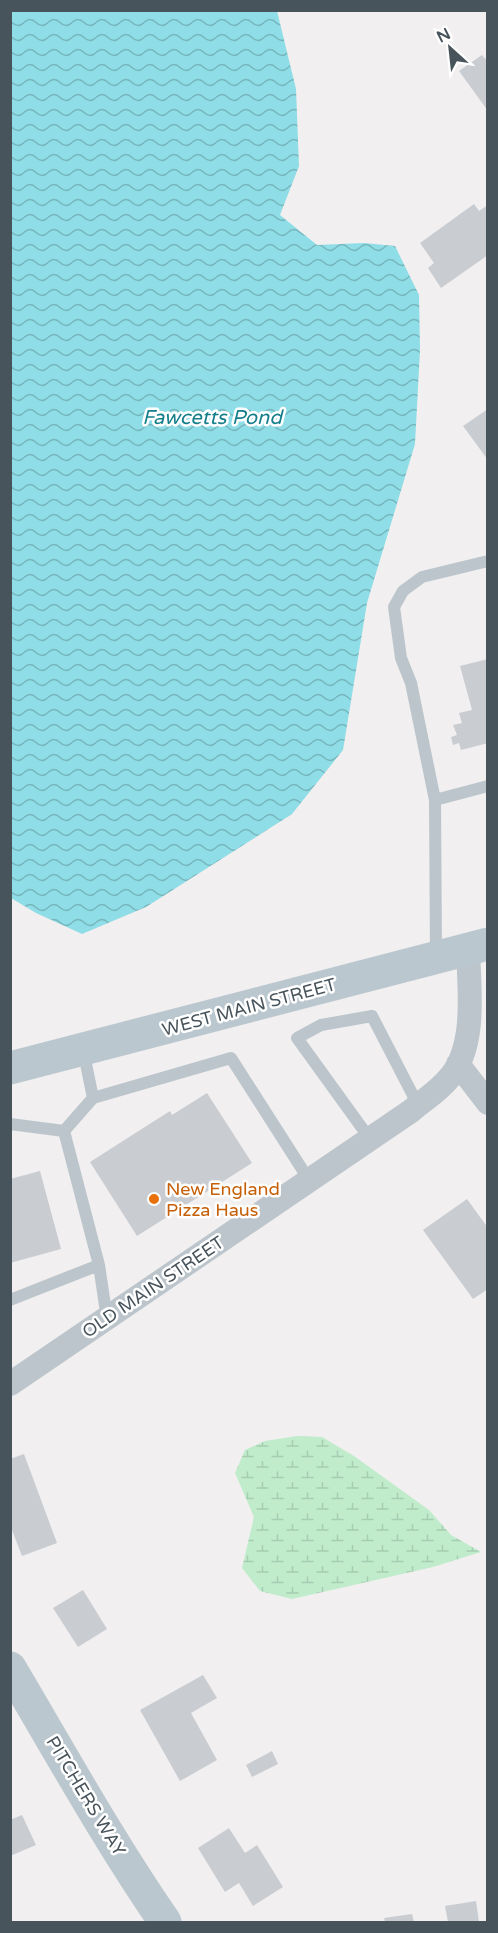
<svg xmlns="http://www.w3.org/2000/svg" width="498" height="1933" viewBox="0 0 498 1933" font-family="'Varela Round',sans-serif">
  <style>
    .wetland { fill: url(#wetland-marsh) }
    .water { fill: url(#water-waves) }
    .building { fill: #c9ccd1 }
    .lines { fill: none; stroke-linecap: round; stroke-linejoin: round }
    .lane { stroke: #bbc5cb; stroke-width: 12 }
    .street { stroke: #bbc5cb; stroke-width: 24 }
    .secondary { stroke: #bbc7cf; stroke-width: 33 }
    .food-dot { fill: #e8710a; stroke: #fff; stroke-width: 2 }
    .labels { text-anchor: middle; dominant-baseline: central; stroke-width: 5; stroke-linejoin: round; paint-order: stroke }
    .street-label { font-size: 18px; fill: #48545b; stroke: #fff }
    .food-label { font-size: 18px; fill: #c56008; stroke: #fff; text-anchor: start }
    .water-label { font-size: 20px; font-style: italic; fill: #147f8b; stroke: #fff }
  </style>
  <defs>
    <pattern id="wetland-marsh" width="20" height="14" patternUnits="userSpaceOnUse" patternTransform="scale(1.5)"><rect width="20" height="14" fill="#c0eccc"/><path d="M1 5h8M5 5V1M11 12h8M15 12V8" fill="none" stroke="#a6ccb1"/></pattern>
    <pattern id="water-waves" width="16" height="10" patternUnits="userSpaceOnUse" patternTransform="scale(1.5)"><rect width="16" height="10" fill="#8fdde6"/><path d="M0 5q4-4 8 0t8 0" fill="none" stroke="#77b6bd"/></pattern>
  </defs>
  <rect width="100%" height="100%" fill="#f1efef"/>
  <path class="wetland" d="M 297,1436 L 322,1437 L 354,1456 L 429,1510 L 451,1535 L 481,1552 L 433,1567 L 292,1599 L 260,1591 L 242,1568 L 254,1517 L 235,1473 L 245,1450 L 265,1441 Z"/>
  <path class="water" d="M 10,11 L 277,11 L 296,89 L 299,166 L 280,215 L 317,245 L 364,243 L 395,246 L 419,295 L 420,350 L 415,444 L 367,603 L 343,750 L 292,814 L 146,907 L 82,934 L 36,913 L 11,898 Z"/>
  <path class="building" d="M 482,55 L 488,62 L 488,111 L 459,71 Z
    M 474,204 L 479,211 L 488,205 L 488,255 L 441,288 L 428,268 L 434,263 L 420,243 Z
    M 488,409 L 488,460 L 463,426 Z
    M 488,659 L 488,743 L 461,750 L 459,743 L 453,745 L 451,737 L 457,735 L 453,725 L 462,723 L 459,713 L 472,710 L 460,666 Z
    M 207,1093 L 252,1163 L 137,1236 L 90,1162 L 170,1111 L 172,1115 Z
    M 40,1171 L 61,1249 L 10,1263 L 10,1179 Z
    M 467,1199 L 488,1228 L 488,1289 L 473,1299 L 423,1230 Z
    M 24,1454 L 57,1543 L 22,1556 L 10,1525 L 10,1459 Z
    M 83,1590 L 107,1629 L 78,1647 L 53,1608 Z
    M 203,1675 L 217,1698 L 191,1713 L 217,1760 L 180,1781 L 140,1710 Z
    M 272,1751 L 278,1764 L 252,1777 L 246,1765 Z
    M 22,1815 L 36,1845 L 10,1856 L 10,1820 Z
    M 229,1828 L 245,1853 L 257,1845 L 283,1887 L 253,1906 L 239,1883 L 225,1892 L 198,1848 Z
    M 476,1901 L 479,1922 L 448,1922 L 445,1906 Z
    M 412,1914 L 414,1922 L 385,1922 L 384,1918 Z"/>
  <g class="lines">
    <path class="lane" d="M 435,800 L 488,786
      M 436,956 L 435,800 L 411,683 L 401,658 L 394,607 L 403,591 L 422,577 L 488,561
      M 83,1049 L 93,1098
      M 10,1124 L 64,1131 L 93,1098 L 231,1058 L 309,1180
      M 64,1131 L 99,1265 L 107,1319
      M 370,1139 L 297,1038 L 321,1025 L 372,1016 L 418,1105
      M 10,1300 L 99,1265"/>
    <path class="street" d="M 458,1064 L 488,1103
      M 10,1384 L 411,1111 C 424,1100 439,1091 450,1077 C 477,1045 469,988 468,949"/>
    <path class="secondary" d="M 10,1068 L 488,944
      M 10,1668 C 61,1754 109,1841 165,1922"/>
  </g>
  <circle class="food-dot" cx="154" cy="1199" r="6"/>
  <g class="labels">
    <g class="street-label">
      <text transform="translate(249 1007) rotate(-15)">WEST MAIN STREET</text>
      <text transform="translate(153 1287) rotate(-34)">OLD MAIN STREET</text>
      <text transform="translate(86 1796) rotate(59)">PITCHERS WAY</text>
    </g>
    <g class="food-label">
      <text x="166" y="1189">New England<tspan x="166" dy="21">Pizza Haus</tspan></text>
    </g>
    <g class="water-label">
      <text x="212" y="418">Fawcetts Pond</text>
    </g>
  </g>
  <rect width="498" height="1933" fill="none" stroke="#48545b" stroke-width="24"/>
  <g transform="translate(450 48) rotate(333)" stroke="#ffffff" stroke-width="4.5" paint-order="stroke">
  <path d="M0-4.5L10 22L0 15L-10 22Z" fill="#48545b"/>
  <text y="-9" font-size="16" font-weight="bold" text-anchor="middle" fill="#48545b">N</text>
  </g>
</svg>
